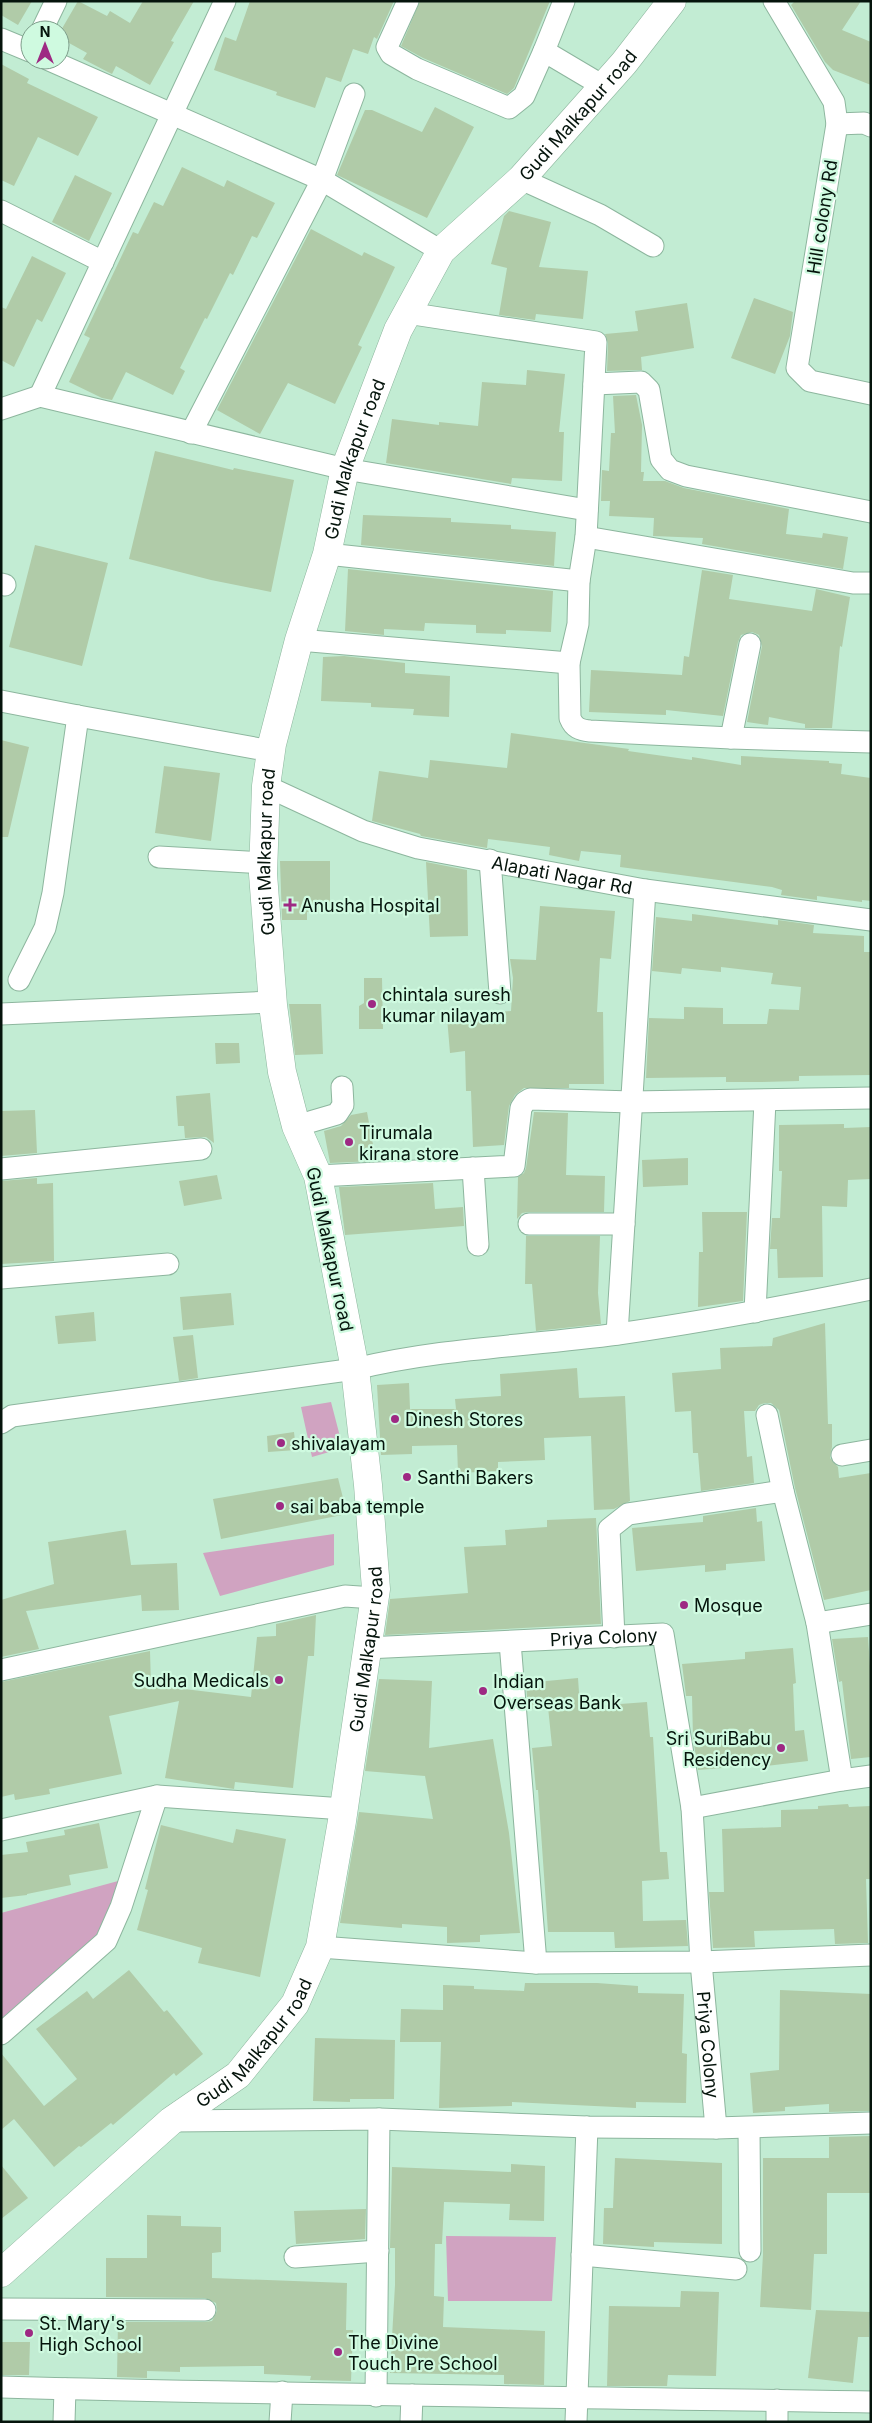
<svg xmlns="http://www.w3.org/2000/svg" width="872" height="2423" viewBox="0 0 872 2423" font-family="Inter,sans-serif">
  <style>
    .green { fill: #d0a3c1 }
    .building { fill: #b0cba8 }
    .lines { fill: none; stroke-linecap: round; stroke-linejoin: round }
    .minor-casing { stroke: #8db69e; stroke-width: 23 }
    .tertiary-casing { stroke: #8db69e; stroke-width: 29 }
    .minor { stroke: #fff; stroke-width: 21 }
    .tertiary { stroke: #fff; stroke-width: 28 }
    .poi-dot { fill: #9e2983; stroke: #cffae0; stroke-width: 2 }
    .labels { text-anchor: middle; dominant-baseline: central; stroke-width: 4.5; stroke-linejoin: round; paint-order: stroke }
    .street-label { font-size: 18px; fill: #05140c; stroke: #cffae0 }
    .poi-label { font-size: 18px; fill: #05140c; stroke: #cffae0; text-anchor: start }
  </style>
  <rect width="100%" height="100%" fill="#c2ecd3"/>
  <path class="green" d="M 331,1402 L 343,1448 L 312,1457 L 301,1407 Z
    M 334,1534 L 334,1565 L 220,1596 L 203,1553 Z
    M 129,1878 L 107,1941 L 1,2023 L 1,1913 Z
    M 446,2236 L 556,2237 L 552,2301 L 448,2301 Z"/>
  <path class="building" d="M 1,1 L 32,1 L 18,25 L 1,15 Z
    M 78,1 L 107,16 L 110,11 L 130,23 L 143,1 L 194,1 L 171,41 L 174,42 L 150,85 L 116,66 L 112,74 L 106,71 L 83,59 L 87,53 L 60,38 L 60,32 Z
    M 250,1 L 394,1 L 377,39 L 374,37 L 368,54 L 353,49 L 341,82 L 326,77 L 315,108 L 276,95 L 277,92 L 214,70 L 225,37 L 236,41 Z
    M 420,1 L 550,1 L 514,88 L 507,94 L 423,58 L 401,46 Z
    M 795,1 L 861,1 L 842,30 L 871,42 L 871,85 L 833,70 L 825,62 L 791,5 Z
    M 1,64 L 29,79 L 27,83 L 98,117 L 78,156 L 38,137 L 14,186 L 1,180 Z
    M 435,107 L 474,127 L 427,218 L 337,175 L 365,110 L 372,110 L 422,132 Z
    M 182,167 L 224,187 L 227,180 L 275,203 L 257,238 L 252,236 L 233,275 L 230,273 L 207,319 L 205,318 L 180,368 L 185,371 L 173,395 L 126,372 L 112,400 L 102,398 L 69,382 L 90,338 L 84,335 L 133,232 L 138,234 L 154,202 L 163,206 Z
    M 75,175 L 112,193 L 89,241 L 52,222 Z
    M 509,211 L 551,222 L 539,267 L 588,271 L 583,319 L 536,314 L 535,320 L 499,315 L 507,268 L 491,264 L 504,216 Z
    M 311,229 L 362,256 L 364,252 L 395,267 L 358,345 L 362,347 L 335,404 L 288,383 L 260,434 L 217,410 Z
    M 32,256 L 66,273 L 42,322 L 37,319 L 14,367 L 1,360 L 1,307 L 6,309 Z
    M 754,298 L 793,312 L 790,336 L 775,374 L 731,358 Z
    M 687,303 L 694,348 L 641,357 L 642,370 L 607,371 L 608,343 L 605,334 L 638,331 L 635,311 Z
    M 527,370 L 565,374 L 559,432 L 564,432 L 562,481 L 512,478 L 511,484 L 386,463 L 392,419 L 439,425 L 439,422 L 478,426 L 482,382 L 526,385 Z
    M 636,395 L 642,425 L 641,472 L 644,472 L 643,481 L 665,481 L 684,488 L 789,509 L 786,534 L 822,538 L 823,533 L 848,537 L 843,569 L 702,544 L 703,538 L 653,536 L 654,518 L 609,516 L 610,501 L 601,501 L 602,470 L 609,471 L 611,433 L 615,433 L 613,396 Z
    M 155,451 L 233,470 L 234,468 L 294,480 L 271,592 L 211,580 L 129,559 Z
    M 363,515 L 451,518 L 451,522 L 511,525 L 511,529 L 556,532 L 554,566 L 361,545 Z
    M 35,545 L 108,563 L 82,666 L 9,647 Z
    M 348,569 L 553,591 L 551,632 L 506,630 L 506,634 L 476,633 L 476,625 L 425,623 L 424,631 L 384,629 L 384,635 L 345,631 Z
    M 702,570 L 733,575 L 729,599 L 812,611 L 816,589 L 850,597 L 842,647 L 840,646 L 832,728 L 805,728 L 805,724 L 769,717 L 768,725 L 747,722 L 762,646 L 759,635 L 752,632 L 741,635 L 738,642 L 723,716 L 666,710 L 666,715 L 589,712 L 591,670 L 682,675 L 684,656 L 689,657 Z
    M 344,656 L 405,663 L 405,673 L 450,676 L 449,717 L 413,715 L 414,709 L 371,707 L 371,703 L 321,701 L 323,657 Z
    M 511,733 L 629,749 L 628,751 L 692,760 L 692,757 L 741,765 L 741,756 L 829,761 L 829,763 L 842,764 L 841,774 L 871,778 L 871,901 L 862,900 L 862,902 L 817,896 L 817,900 L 781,895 L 782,890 L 772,887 L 620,867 L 621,855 L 581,851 L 579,861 L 549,855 L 550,847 L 488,839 L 487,848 L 421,836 L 420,834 L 372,821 L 379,771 L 428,778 L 430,760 L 507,768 Z
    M 1,740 L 29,747 L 8,837 L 1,837 Z
    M 164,766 L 220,773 L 211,841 L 155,833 Z
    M 280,861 L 330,861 L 330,913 L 307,912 L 307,920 L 282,920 Z
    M 426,862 L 467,870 L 468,936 L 430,937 Z
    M 540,906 L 615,911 L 611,959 L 600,958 L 597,1012 L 603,1012 L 604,1084 L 569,1084 L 569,1088 L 524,1088 L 515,1095 L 509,1106 L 504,1145 L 473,1147 L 471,1091 L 466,1091 L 465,1051 L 450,1053 L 447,1017 L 511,1011 L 513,978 L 510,959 L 536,960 Z
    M 692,914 L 778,925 L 778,920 L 814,925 L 813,933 L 864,936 L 864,952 L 871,952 L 871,1075 L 799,1076 L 799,1081 L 761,1082 L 726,1082 L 726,1077 L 646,1078 L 649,1018 L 684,1019 L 684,1007 L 723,1008 L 723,1024 L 767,1024 L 769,1009 L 799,1010 L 801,987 L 771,984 L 773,973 L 721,967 L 721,972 L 682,968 L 681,974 L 652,971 L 656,917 L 692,921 Z
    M 364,978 L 382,978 L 383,1029 L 359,1029 L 359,1006 L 364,1003 Z
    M 289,1004 L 321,1004 L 323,1054 L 295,1055 Z
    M 215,1043 L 239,1043 L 240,1063 L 216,1064 Z
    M 210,1093 L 214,1143 L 206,1137 L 185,1138 L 184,1126 L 178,1126 L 176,1096 Z
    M 35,1110 L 37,1153 L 1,1156 L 1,1111 Z
    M 367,1112 L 376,1161 L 330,1163 L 324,1131 L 341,1126 L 351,1115 Z
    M 534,1112 L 568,1113 L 566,1175 L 605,1176 L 604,1212 L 529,1212 L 522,1213 L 517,1219 L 518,1177 L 524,1173 L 526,1168 Z
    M 844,1124 L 844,1128 L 871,1127 L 871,1179 L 848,1180 L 847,1207 L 822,1206 L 823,1277 L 778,1278 L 777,1249 L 770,1249 L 772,1218 L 780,1218 L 782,1171 L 779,1171 L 779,1125 Z
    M 688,1158 L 688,1185 L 643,1187 L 642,1160 Z
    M 217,1175 L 222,1199 L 184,1206 L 179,1181 Z
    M 37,1178 L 37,1184 L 53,1183 L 54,1261 L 1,1264 L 1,1181 Z
    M 433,1183 L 435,1209 L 463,1207 L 464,1226 L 345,1235 L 339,1187 Z
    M 702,1212 L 747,1212 L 743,1301 L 698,1307 L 699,1252 L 703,1252 Z
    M 526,1236 L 600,1236 L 598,1293 L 601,1324 L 536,1331 L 532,1284 L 525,1284 Z
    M 231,1293 L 234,1325 L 183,1330 L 180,1297 Z
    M 94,1312 L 96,1341 L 58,1344 L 55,1316 Z
    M 825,1323 L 828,1424 L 832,1424 L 832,1447 L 830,1458 L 838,1467 L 839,1478 L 871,1473 L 871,1590 L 824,1600 L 795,1488 L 779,1410 L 771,1403 L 765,1403 L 759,1405 L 755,1411 L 744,1411 L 747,1457 L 752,1456 L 754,1483 L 701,1491 L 698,1453 L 693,1453 L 691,1411 L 675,1412 L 672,1373 L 721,1369 L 720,1348 L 772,1346 L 773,1338 Z
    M 193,1335 L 198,1378 L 179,1381 L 173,1337 Z
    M 577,1368 L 579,1398 L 625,1396 L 630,1501 L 614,1509 L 594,1510 L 591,1436 L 544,1438 L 545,1460 L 498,1462 L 498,1471 L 458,1473 L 457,1445 L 412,1446 L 412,1454 L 381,1455 L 377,1385 L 409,1383 L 410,1409 L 456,1409 L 455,1399 L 501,1396 L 500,1374 Z
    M 294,1432 L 296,1450 L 268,1452 L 267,1436 Z
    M 338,1478 L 347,1514 L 221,1539 L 213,1499 Z
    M 756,1508 L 757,1522 L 762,1521 L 765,1561 L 726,1564 L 726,1570 L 705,1572 L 705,1565 L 636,1571 L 632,1528 L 703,1522 L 703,1516 Z
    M 596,1518 L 601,1624 L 385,1635 L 390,1599 L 468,1593 L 464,1547 L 506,1545 L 505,1530 L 547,1527 L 547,1520 Z
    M 126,1530 L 131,1565 L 177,1563 L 179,1610 L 142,1611 L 141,1595 L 26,1611 L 39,1649 L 1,1657 L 1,1600 L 54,1584 L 48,1542 Z
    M 316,1615 L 314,1656 L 308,1656 L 293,1788 L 235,1782 L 234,1789 L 165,1778 L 179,1701 L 109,1716 L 122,1774 L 49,1789 L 50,1794 L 15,1800 L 14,1794 L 1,1797 L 1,1682 L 150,1651 L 151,1685 L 251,1697 L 257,1637 L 276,1636 L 276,1624 Z
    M 868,1637 L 871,1681 L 871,1757 L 851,1759 L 842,1681 L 839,1682 L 832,1639 Z
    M 793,1648 L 796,1683 L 793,1684 L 795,1731 L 804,1730 L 808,1761 L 758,1767 L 758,1765 L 698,1770 L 693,1738 L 692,1696 L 686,1696 L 682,1664 L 745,1659 L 745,1652 Z
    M 578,1678 L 580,1707 L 647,1702 L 650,1737 L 653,1737 L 660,1852 L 667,1852 L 669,1879 L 642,1881 L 643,1921 L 686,1920 L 688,1946 L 615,1948 L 614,1932 L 548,1932 L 538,1790 L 536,1790 L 532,1748 L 552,1746 L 548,1707 L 528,1709 L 526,1683 Z
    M 379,1679 L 432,1681 L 429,1748 L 493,1739 L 509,1833 L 520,1933 L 480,1935 L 480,1942 L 447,1943 L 447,1927 L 402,1924 L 402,1928 L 340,1923 L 359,1812 L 433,1819 L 425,1776 L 365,1771 Z
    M 848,1804 L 849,1807 L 871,1806 L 871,1879 L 866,1879 L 868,1943 L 835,1944 L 834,1929 L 754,1931 L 755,1947 L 713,1948 L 709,1892 L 724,1892 L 722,1829 L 781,1827 L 781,1810 L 818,1809 L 818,1806 Z
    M 99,1823 L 108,1868 L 69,1875 L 71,1885 L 27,1894 L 27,1895 L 1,1898 L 1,1855 L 28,1852 L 26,1842 L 65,1835 L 64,1830 Z
    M 161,1825 L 233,1843 L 236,1829 L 286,1839 L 260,1977 L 198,1963 L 202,1948 L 137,1930 L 148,1890 L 145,1889 Z
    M 129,1970 L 164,2012 L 167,2010 L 203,2054 L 176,2076 L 174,2073 L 113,2125 L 111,2123 L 81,2147 L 79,2146 L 54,2167 L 14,2119 L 1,2130 L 1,2053 L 44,2106 L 77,2079 L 36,2029 L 87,1991 L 93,1999 Z
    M 525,1983 L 597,1983 L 638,1986 L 638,1993 L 684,1994 L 682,2053 L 687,2054 L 686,2103 L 636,2102 L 636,2108 L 512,2102 L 512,2106 L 439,2108 L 441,2042 L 400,2042 L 401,2009 L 443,2010 L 443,1985 L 474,1986 L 474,1989 L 524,1991 Z
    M 780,1990 L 871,1994 L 871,2111 L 829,2112 L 829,2104 L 785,2107 L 785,2111 L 753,2113 L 750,2073 L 779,2070 Z
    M 315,2038 L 395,2040 L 394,2099 L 350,2099 L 350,2102 L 313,2101 Z
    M 871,2136 L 871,2193 L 827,2193 L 827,2254 L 814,2254 L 811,2310 L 760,2307 L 763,2254 L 763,2158 L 829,2158 L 829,2137 Z
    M 615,2158 L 722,2163 L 722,2244 L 654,2242 L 654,2247 L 603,2244 L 604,2208 L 613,2208 Z
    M 511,2164 L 545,2166 L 544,2221 L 509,2220 L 510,2204 L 444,2202 L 442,2244 L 435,2244 L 434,2296 L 444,2297 L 443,2327 L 545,2331 L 544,2385 L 504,2384 L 504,2375 L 390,2373 L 395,2285 L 395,2248 L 390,2248 L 392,2167 L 511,2172 Z
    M 1,2165 L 28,2198 L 1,2219 Z
    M 366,2209 L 365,2239 L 296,2244 L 294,2211 Z
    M 147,2215 L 181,2216 L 181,2226 L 221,2227 L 221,2252 L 212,2253 L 212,2278 L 347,2283 L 346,2330 L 353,2330 L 351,2381 L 310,2380 L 311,2376 L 264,2374 L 264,2366 L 180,2367 L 180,2372 L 147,2371 L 147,2378 L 117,2377 L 118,2322 L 205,2322 L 212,2321 L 217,2311 L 216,2303 L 205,2298 L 106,2297 L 106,2258 L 147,2258 Z
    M 681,2291 L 719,2292 L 716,2376 L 668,2375 L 667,2386 L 607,2386 L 609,2306 L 680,2307 Z
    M 816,2310 L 870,2312 L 869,2337 L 858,2337 L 853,2383 L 808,2378 Z
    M 1,2342 L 30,2342 L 29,2375 L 1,2375 Z"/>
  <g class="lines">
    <g class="minor-casing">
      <g id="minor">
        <path d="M 408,1 L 387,47 L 391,54 L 417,69 L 509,108 L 524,96 L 544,51 L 603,86"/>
        <path d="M 774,1 L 834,102 L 837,124 L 797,368 L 810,381 L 871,394"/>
        <path d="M 42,30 L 56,1"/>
        <path d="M 1,39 L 30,51"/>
        <path d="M 544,51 L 564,1"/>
        <path d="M 49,60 L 322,180 L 441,251"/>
        <path d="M 837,124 L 864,123 L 871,126"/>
        <path d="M 521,179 L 600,215 L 653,246"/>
        <path d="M 1,211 L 103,262"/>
        <path d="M 407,313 L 596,342 L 586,537 L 579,581 L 578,624 L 569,663 L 570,718 C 574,728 580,730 590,731 L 731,738 L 871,742"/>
        <path d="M 594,384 L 641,382 L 649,390 L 661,459 L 670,470 L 686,476 L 871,512"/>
        <path d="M 40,396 L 225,1"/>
        <path d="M 1,409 L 40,396 L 345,469 L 587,510"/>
        <path d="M 191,433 L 322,180 L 354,94"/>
        <path d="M 586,537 L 853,583 L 871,583"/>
        <path d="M 327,554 L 579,581"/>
        <path d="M 1,584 L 5,585"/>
        <path d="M 299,640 L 569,663"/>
        <path d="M 1,701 L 78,716"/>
        <path d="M 731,738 L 750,644"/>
        <path id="s1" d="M 266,786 L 363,831 L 418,848 L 645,890 L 871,920"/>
        <path d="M 159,857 L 264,863"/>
        <path d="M 490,860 L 500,993"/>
        <path d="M 19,980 L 45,928 L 53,893 L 78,716 L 271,751"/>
        <path d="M 1,1014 L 273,1002"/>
        <path d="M 296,1126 L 337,1114 L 343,1105 L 342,1087"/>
        <path d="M 473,1168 L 478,1245"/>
        <path d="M 1,1169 L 201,1149"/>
        <path d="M 318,1176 L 514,1166 L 521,1108 L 525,1102 L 530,1099 L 632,1102 L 871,1098"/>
        <path d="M 529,1224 L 624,1224"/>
        <path d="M 1,1278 L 168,1264"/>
        <path d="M 755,1312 L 765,1101"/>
        <path d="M 617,1334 L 645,890"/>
        <path d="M 767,1415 L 783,1491 L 817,1623 L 842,1780"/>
        <path d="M 1,1423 L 12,1416 L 355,1369 C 441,1348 530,1346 618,1334 C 702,1322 787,1306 871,1289"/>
        <path d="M 842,1455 L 871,1450"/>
        <path d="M 817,1623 L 871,1614"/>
        <path d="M 614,1637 L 609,1529 L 628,1514 L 783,1491"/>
        <path d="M 510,1642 L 536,1963"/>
        <path id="s2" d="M 366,1648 L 663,1634 L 692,1808 L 701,1962 L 716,2128"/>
        <path d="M 1,1670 L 345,1596 L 374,1598"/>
        <path d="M 692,1808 L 842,1780 L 871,1776"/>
        <path d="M 1,1830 L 157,1796 L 344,1809"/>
        <path d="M 320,1947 L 536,1963 L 701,1962 L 871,1955"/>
        <path d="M 1,2034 L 106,1941 L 121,1907 L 157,1796"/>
        <path d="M 171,2121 L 379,2119 L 587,2127 L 716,2128 L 871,2123"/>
        <path d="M 749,2128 L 750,2251"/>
        <path d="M 582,2255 L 736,2269"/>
        <path d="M 295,2257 L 378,2251"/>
        <path d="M 1,2309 L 205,2310"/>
        <path d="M 1,2387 C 291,2395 581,2397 871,2402"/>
        <path d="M 376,2396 L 379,2119"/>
        <path d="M 777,2400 L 777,2422"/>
        <path d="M 64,2422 L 65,2389"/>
        <path d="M 280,2422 L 282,2392"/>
        <path d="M 411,2422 L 412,2395"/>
        <path d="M 576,2422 L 587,2127"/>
      </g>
    </g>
    <g class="tertiary-casing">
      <g id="tertiary">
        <path id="s3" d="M 1,2273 L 171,2121 L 238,2075 L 295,2004 L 320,1947 L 342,1821 L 376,1589 L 368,1485 L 355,1369 L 318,1176 L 296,1126 L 282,1072 L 273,1005 L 263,874 L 266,786 L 272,744 L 299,640 L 327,554 L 345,469 L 398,330 L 441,251 L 521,179 L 624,63 L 672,1"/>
      </g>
    </g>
    <use href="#minor" class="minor"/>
    <use href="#tertiary" class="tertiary"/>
  </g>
  <g class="poi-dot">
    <path d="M287.5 897.5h5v5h5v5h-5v5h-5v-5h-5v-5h5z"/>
    <circle cx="372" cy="1004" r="5"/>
    <circle cx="349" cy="1142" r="5"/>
    <circle cx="395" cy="1419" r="5"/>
    <circle cx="281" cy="1443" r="5"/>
    <circle cx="407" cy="1477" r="5"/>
    <circle cx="280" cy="1506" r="5"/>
    <circle cx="684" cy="1605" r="5"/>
    <circle cx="279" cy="1680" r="5"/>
    <circle cx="483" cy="1691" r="5"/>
    <circle cx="781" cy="1748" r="5"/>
    <circle cx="29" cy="2333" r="5"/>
    <circle cx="338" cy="2352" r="5"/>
  </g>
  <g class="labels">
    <g class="street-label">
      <text stroke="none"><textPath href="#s3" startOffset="2399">Gudi Malkapur road</textPath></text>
      <text transform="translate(822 217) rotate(-81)">Hill colony Rd</text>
      <text stroke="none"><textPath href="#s3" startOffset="1979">Gudi Malkapur road</textPath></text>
      <text stroke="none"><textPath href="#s3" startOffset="1574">Gudi Malkapur road</textPath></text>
      <text stroke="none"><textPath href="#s1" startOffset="311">Alapati Nagar Rd</textPath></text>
      <text transform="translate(330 1249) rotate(78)">Gudi Malkapur road</text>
      <text stroke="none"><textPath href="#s2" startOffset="238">Priya Colony</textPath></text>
      <text stroke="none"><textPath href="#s3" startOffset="764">Gudi Malkapur road</textPath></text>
      <text stroke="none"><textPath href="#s3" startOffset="344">Gudi Malkapur road</textPath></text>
      <text stroke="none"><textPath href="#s2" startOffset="711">Priya Colony</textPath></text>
    </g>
    <g class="poi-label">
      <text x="301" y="905">Anusha Hospital</text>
      <text x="382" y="994">chintala suresh<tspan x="382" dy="21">kumar nilayam</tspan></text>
      <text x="359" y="1132">Tirumala<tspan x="359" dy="21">kirana store</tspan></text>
      <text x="405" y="1419">Dinesh Stores</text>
      <text x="291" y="1443">shivalayam</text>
      <text x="417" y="1477">Santhi Bakers</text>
      <text x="290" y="1506">sai baba temple</text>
      <text x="694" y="1605">Mosque</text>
      <text x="269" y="1680" text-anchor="end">Sudha Medicals</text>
      <text x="493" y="1681">Indian<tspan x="493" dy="21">Overseas Bank</tspan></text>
      <text x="771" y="1738" text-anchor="end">Sri SuriBabu<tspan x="771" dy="21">Residency</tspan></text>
      <text x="39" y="2323">St. Mary's<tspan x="39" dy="21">High School</tspan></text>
      <text x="348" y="2342">The Divine<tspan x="348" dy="21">Touch Pre School</tspan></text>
    </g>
  </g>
  <rect width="872" height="2423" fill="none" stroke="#05140c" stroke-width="5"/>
  <g transform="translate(45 45)"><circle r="24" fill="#cffae0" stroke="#7e9e8b"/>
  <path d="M0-4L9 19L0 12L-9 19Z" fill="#9e2983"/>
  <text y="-8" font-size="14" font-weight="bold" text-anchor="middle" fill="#05140c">N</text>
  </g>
</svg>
